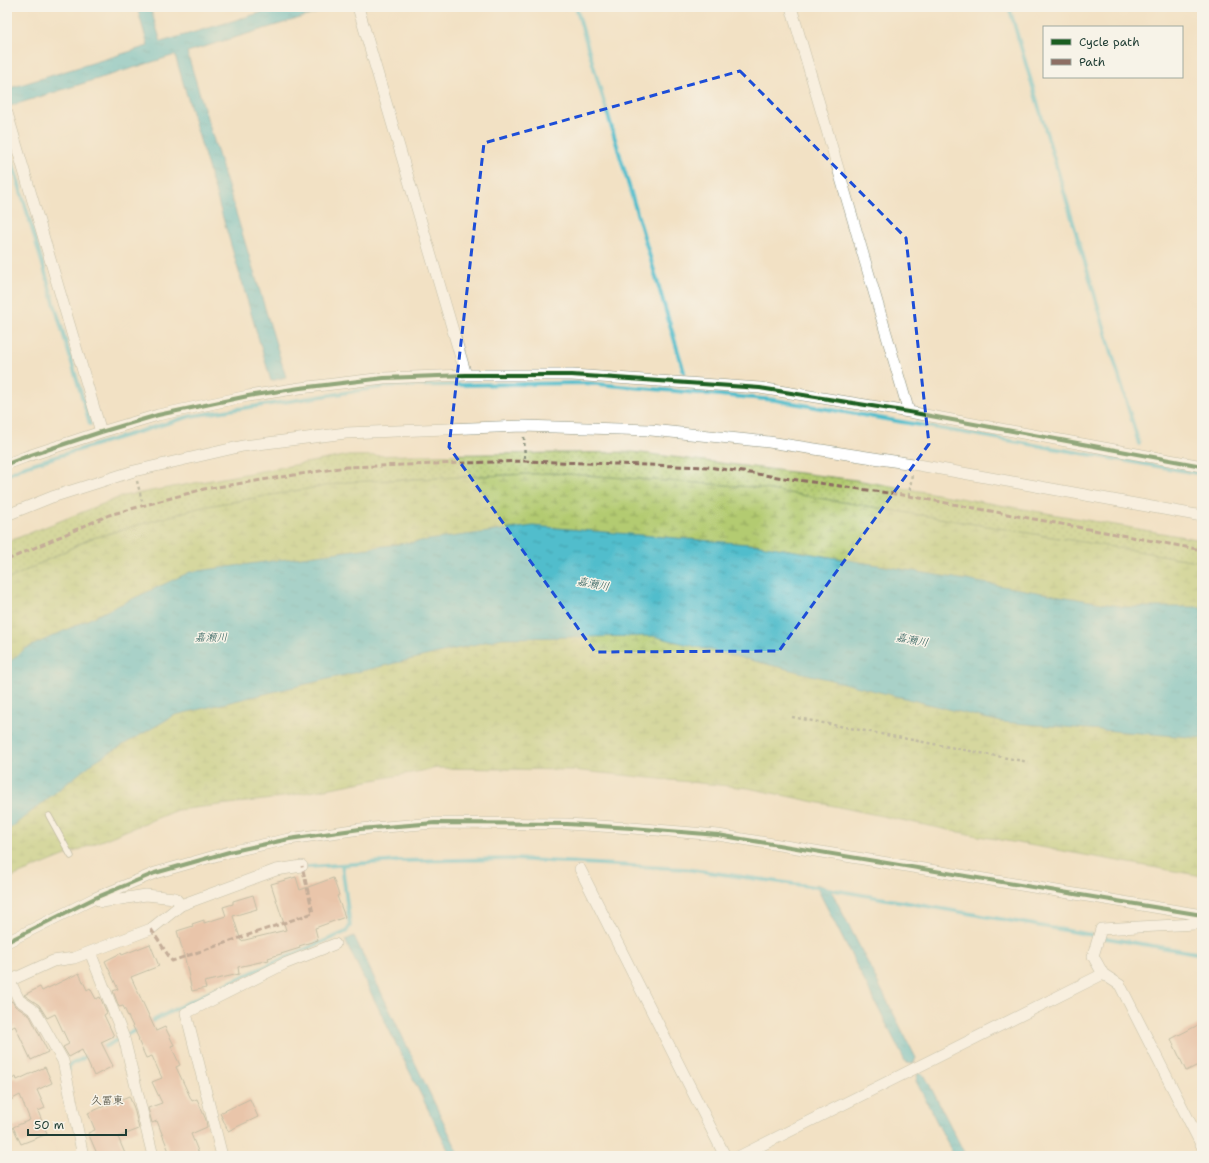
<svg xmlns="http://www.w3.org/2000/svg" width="1209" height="1163" viewBox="0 0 1209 1163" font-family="'Shantell Sans','Klee One',sans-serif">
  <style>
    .grass { fill: url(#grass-dots); stroke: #698452 }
    .wetland { fill: url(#wetland-marsh); stroke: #698452 }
    .water { fill: url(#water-ripples); stroke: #387d80 }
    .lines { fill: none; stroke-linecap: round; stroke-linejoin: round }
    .stream { stroke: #51bdcc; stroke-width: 4 }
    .building { fill: #dea38b }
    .service-casing { stroke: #888f7c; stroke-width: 7 }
    .minor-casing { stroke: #888f7c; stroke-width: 12 }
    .path { stroke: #888f7c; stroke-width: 2.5; stroke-dasharray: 3 3; stroke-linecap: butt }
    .service { stroke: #fff; stroke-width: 5.5 }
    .minor { stroke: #fff; stroke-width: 11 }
    .quiet { stroke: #8d6e63; stroke-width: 3; stroke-dasharray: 6 3; stroke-linecap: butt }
    .cycleway-casing { stroke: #f7f3e8; stroke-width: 6 }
    .cycleway { stroke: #1b5e20; stroke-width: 4 }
    .marked { fill: none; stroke: #1d4ed8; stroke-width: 3; stroke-dasharray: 8 5; stroke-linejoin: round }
    .labels { text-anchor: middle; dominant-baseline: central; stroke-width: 3; stroke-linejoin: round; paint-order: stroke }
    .water-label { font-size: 11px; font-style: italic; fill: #2c5d5a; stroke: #f7f3e8 }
    .neighbourhood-label { font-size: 11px; font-weight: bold; fill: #626152; stroke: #f7f3e8 }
  </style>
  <defs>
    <pattern id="grass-dots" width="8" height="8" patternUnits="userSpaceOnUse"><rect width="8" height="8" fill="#b3cb71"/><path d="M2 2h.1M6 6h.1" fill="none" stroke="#91a65e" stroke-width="1.8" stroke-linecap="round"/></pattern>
    <pattern id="wetland-marsh" width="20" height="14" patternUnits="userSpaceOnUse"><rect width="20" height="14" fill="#b3cb71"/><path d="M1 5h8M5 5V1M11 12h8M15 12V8" fill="none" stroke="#91a65e"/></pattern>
    <pattern id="water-ripples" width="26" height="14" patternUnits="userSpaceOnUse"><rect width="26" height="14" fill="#51bdcc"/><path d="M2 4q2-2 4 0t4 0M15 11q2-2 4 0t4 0" fill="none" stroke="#439ba6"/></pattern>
  </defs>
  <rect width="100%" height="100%" fill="#f7f3e8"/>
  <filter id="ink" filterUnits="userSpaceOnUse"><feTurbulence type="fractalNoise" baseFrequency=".025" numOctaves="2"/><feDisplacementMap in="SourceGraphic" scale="8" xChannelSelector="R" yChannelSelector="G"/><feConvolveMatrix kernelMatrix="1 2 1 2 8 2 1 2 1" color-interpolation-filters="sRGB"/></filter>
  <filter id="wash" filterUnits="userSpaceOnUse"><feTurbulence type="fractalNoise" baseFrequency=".012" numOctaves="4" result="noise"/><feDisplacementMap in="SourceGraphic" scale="16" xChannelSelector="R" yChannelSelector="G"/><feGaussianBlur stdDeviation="0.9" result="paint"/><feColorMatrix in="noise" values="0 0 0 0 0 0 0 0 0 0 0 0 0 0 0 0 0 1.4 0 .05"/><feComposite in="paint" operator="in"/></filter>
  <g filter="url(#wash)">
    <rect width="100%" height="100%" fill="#f2e1c4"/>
    <path class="grass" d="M 633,452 L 856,480 L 1202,540 L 1202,562 L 752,487 L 553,473 L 348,482 L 202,507 L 89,539 L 7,580 L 7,542 L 123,496 L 344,456 Z"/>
    <path class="wetland" d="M 553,473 L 752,487 L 1202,562 L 1202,629 L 758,561 L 7,685 L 7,580 L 90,539 L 202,507 L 348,482 Z
      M 501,624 L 669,628 L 1202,719 L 1202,876 L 973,835 L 748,788 L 572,770 L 437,768 L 272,799 L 177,810 L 7,879 L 7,814 L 168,706 Z"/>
    <path class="water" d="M 137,7 L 150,7 L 161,42 L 280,7 L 337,7 L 187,52 L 286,377 L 271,381 L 175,55 L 7,107 L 7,89 L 148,46 Z
      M 533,526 L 760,545 L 1125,607 L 1202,607 L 1202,738 L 1001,722 L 653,636 L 502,638 L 175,715 L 95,761 L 7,831 L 7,664 L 25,649 L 190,572 Z
      M 815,884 L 830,888 L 916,1058 L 913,1064 L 906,1063 Z
      M 354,936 L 460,1156 L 451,1156 L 345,940 Z
      M 918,1073 L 925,1076 L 966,1156 L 954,1156 L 916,1081 Z"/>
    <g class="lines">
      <path class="stream" d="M 576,7 L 684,372
        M 1009,7 L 1139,444
        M 7,144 L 90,424
        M 7,475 L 25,466 L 191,416 L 389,386 L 586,383 L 775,400 L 1202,474
        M 307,867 L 399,861 L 512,859 L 685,869 L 823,888 L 1092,935
        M 1106,938 L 1202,954
        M 147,1024 C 212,989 278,960 346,932 L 350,926 L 342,865
        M 128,1034 L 140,1028
        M 99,1050 L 117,1040
        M 69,1070 L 68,1066 L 89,1055"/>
    </g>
    <g id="blocks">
      <path class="building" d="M 296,877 L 300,890 L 333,878 L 339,895 L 337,896 L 345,917 L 315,928 L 318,940 L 299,946 L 300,948 L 268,958 L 269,960 L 238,967 L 239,974 L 204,982 L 206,988 L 192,991 L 185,959 L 177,931 L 193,926 L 192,924 L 204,920 L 204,923 L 226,916 L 223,907 L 233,904 L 233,901 L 253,895 L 257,909 L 233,916 L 241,941 L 286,930 L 271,884 Z
        M 150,944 L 159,966 L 131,977 L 156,1031 L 165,1027 L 174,1045 L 171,1046 L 180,1065 L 176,1067 L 192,1101 L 197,1099 L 206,1120 L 207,1127 L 191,1134 L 200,1156 L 180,1156 L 178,1151 L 170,1154 L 157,1121 L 152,1123 L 148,1108 L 162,1103 L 152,1082 L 162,1078 L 152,1056 L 146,1058 L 138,1040 L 139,1039 L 123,1006 L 119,1007 L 113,991 L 118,989 L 105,961 L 121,953 L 122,955 Z
        M 79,973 L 87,990 L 90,988 L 96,999 L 100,997 L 107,1013 L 104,1015 L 114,1036 L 101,1042 L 113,1066 L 94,1076 L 82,1050 L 69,1057 L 63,1047 L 69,1044 L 55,1014 L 47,1018 L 39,1005 L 24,995 L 40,987 L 42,991 Z
        M 12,1001 L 15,1006 L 30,1016 L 48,1052 L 31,1060 L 15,1026 L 7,1030 L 7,1003 Z
        M 1202,1023 L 1202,1063 L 1186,1071 L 1171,1039 Z
        M 45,1067 L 52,1083 L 37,1090 L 45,1108 L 38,1111 L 47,1134 L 21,1144 L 13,1127 L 30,1120 L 20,1095 L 7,1102 L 7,1081 L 16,1077 L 17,1080 Z
        M 129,1096 L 134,1108 L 139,1129 L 118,1137 L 126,1156 L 98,1156 L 88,1133 L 95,1130 L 88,1113 Z
        M 250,1099 L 258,1117 L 228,1131 L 220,1113 Z"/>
    </g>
  </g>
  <g filter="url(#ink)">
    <use href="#blocks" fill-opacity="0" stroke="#888f7c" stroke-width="1"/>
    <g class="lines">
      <g class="service-casing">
        <path id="service" d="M 49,816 L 71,856"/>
      </g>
      <g class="minor-casing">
        <path id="minor" d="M 358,7 L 466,375
          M 791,7 L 909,412
          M 7,113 L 101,432
          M 7,464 L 25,457 L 101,432 L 158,415 L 248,396 L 300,388 L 384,378 L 466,375 L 572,375 L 760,388 L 909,412 L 1202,466
          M 7,515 L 52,497 L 134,471 L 243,446 L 346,433 L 523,426 L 651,430 L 769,442 L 913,464 L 1202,516
          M 580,869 L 725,1156
          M 95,898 L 102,902 L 146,895 L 175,898 L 181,905
          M 1202,917 L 1195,924 L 1101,929 L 1093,956 L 1103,974 L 1120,985 L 1202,1146
          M 7,942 L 95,898 L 155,873 L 229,852 L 289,839 L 360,829 L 435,823 L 567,824 L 632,828 L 718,835 L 1202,915
          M 90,952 L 124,1038 L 153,1156
          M 10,981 L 19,1000 L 35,1011 L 63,1061 L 83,1156
          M 7,982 L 53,961 L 74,958 L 151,929 L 181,905 L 276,870 L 302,866
          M 222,1156 L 186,1013 L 284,964 L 335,944
          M 740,1156 L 1103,974"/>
      </g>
      <path class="path" d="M 524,437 L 525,461
        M 137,481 L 143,505
        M 909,496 L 912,474
        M 792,717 L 1028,762"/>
      <use href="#service" class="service"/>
      <use href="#minor" class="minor"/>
      <path class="quiet" d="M 7,560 L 109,515 L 204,489 L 346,467 L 525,461 L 708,467 L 909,496 L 1202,550
        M 151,929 L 172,961 L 313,913 L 302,866"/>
      <g class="cycleway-casing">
        <path id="cycleway" d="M 7,464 L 25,457 L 101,432 L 158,415 L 248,396 L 300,388 L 384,378 L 466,375 L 572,375 L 760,388 L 909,412 L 1202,466
          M 7,942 L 95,898 L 155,873 L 229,852 L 289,839 L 360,829 L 435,823 L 567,824 L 632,828 L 718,835 L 1202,915"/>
      </g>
      <use href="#cycleway" class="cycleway"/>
    </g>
  </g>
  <path d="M0 0H1209V1163H0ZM 740,71 L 906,238 L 929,444 L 779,651 L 595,652 L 449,447 L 484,143 Z" fill="#f2e1c4" fill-opacity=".55" fill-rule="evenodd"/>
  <path class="marked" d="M 740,71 L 906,238 L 929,444 L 779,651 L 595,652 L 449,447 L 484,143 Z"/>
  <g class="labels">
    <g class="water-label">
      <text transform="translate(593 584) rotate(10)">嘉瀬川</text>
      <text x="211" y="637">嘉瀬川</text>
      <text transform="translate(912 640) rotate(10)">嘉瀬川</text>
    </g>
    <g class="neighbourhood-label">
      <text x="107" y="1100">久冨東</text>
    </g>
  </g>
  <rect width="1209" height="1163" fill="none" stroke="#f7f3e8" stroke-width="24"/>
  <rect x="1043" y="26" width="140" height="52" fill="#f7f3e8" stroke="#a1aaa0"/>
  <rect x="1051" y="39" width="20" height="6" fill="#1b5e20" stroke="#a1aaa0"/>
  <text x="1079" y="46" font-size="12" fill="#1f3d34">Cycle path</text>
  <rect x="1051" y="59" width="20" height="6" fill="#8d6e63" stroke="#a1aaa0"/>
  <text x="1079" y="66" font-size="12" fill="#1f3d34">Path</text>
  <path d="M28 1129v6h98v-6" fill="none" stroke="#1f3d34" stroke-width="2"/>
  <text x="34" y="1129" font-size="12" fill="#1f3d34" stroke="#f7f3e8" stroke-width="3" paint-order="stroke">50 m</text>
</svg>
